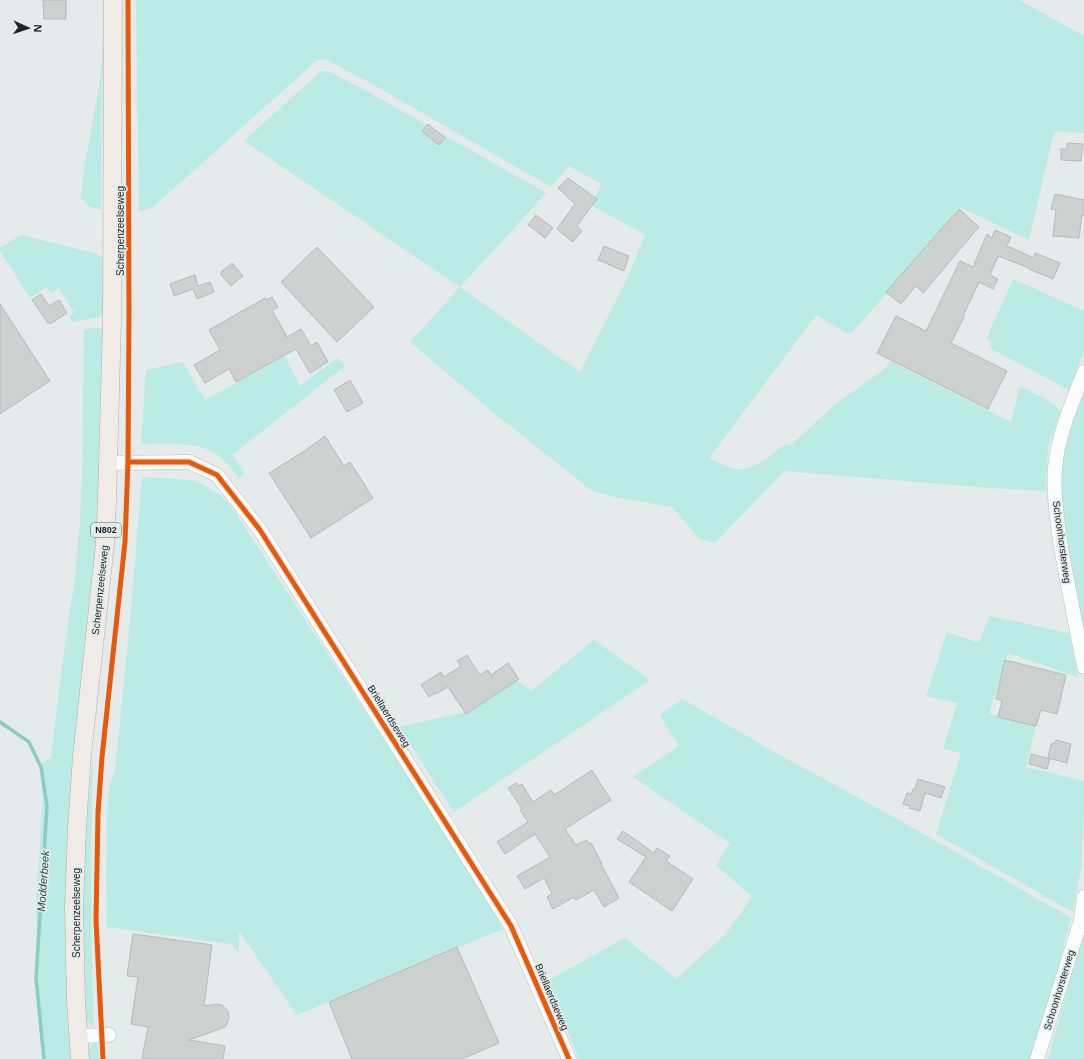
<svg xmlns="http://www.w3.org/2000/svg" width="1084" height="1059" viewBox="0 0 1084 1059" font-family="Arial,sans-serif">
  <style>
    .green { fill: #baebe4 }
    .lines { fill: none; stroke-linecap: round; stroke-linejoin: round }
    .stream { stroke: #8bccc4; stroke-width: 3.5 }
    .building { fill: #cdd2d1; stroke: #b6baba }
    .minor-casing { stroke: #bbbfbf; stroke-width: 15 }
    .major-casing { stroke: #b6ada9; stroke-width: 19 }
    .minor { stroke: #fbfcfc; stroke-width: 14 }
    .major { stroke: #f1ebe8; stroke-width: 18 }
    .cycleway-casing { stroke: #e2edeb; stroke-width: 8 }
    .cycleway { stroke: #e8590c; stroke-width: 5 }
    .labels { text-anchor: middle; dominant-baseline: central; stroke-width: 3.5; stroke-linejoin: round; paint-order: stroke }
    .shield { fill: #e2edeb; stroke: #5a6060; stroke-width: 1 }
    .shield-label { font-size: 9px; font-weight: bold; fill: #202424 }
    .street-label { font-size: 10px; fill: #202424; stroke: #e2edeb }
    .water-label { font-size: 11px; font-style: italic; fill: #244d48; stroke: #e2edeb }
  </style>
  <rect width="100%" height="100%" fill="#e5eaea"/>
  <path class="green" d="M 136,0 L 1019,0 L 1084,36 L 1084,133 L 1054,131 L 1029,240 L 959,207 L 899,280 L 851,333 L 847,333 L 816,315 L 709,458 C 717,462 726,467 735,469 C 754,472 771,455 785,444 L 790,446 L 833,406 L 886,368 L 890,361 L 1011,422 L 1020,386 L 1051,402 L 1061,412 L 1048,446 L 1046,476 L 1046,491 L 991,488 L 784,471 L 715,543 L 700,539 L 672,507 L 610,496 L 591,490 L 494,413 L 410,342 L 460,287 L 244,141 L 321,71 L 328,71 L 374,95 L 546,193 L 460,287 L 580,372 L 628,277 L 645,235 L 591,205 L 601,184 L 569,166 L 551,187 L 367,81 L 325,59 L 317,60 L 153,207 L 139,212 Z
    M 103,37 L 101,210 L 89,206 L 81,198 L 84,169 L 100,81 Z
    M 21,235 L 97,254 L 105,259 L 105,312 L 100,317 L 72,322 L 70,317 L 74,312 L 59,288 L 51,293 L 47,287 L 30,298 L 0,251 L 0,248 Z
    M 1013,279 L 1084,311 L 1084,351 L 1069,390 L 990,348 L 992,341 L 987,338 Z
    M 97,327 L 102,329 L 103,331 L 103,427 L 74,1059 L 42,1059 L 38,1009 L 36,903 L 43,795 L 40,765 L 51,757 L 65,643 L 74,586 L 80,522 L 82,475 L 84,330 Z
    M 285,356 L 300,386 L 337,358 L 345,366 L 232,455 L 245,474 L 239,478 C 231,466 218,452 204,448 C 184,442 161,444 141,444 L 146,370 L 183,362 L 205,400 Z
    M 1084,383 L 1084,641 L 1062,537 L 1059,456 Z
    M 142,477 L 192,480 L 204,485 L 219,494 L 233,509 L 408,777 L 483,894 L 503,929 L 462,946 L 455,947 L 297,1015 L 239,931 L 239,953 L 231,944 L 107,927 L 106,877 L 107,814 L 110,783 L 115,769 L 120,722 L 131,610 Z
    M 990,616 L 1069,633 L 1078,677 L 1008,653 L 989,714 L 1036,725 L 1026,767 L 1084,781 L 1084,808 L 1081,867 L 1073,912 L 936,834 L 961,753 L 943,749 L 957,703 L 926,696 L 947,632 L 979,643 Z
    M 594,640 L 650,680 L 454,812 L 399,727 L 466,712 L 515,679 L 531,691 Z
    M 682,699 L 787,759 L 890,815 L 1071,918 L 1034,1059 L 579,1059 L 547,981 L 625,938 L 676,979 L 726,934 L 752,897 L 716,865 L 730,843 L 633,777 L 679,746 L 660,715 Z
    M 93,754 C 91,845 90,936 94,1027 L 91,1025 L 84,1017 L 82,862 Z
    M 1083,933 L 1084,933 L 1084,1059 L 1048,1059 Z
    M 99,1040 L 100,1059 L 87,1059 C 87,1051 91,1042 99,1040 Z"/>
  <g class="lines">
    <path class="stream" d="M 0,722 L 29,742 L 41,767 L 47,806 L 36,978 L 44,1059"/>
  </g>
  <path class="building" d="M 43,0 L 66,0 L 66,19 L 44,19 Z
    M 428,124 L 445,138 L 439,145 L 422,131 Z
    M 1067,143 L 1083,144 L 1081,161 L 1061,160 L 1061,149 L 1067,149 Z
    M 568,178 L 597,199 L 577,226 L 582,231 L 573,242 L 557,229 L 575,204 L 558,188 Z
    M 1055,194 L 1084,200 L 1084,216 L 1082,215 L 1079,238 L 1053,236 L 1056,210 L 1051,209 Z
    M 959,209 L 979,227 L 923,293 L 916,286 L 901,304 L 886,292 Z
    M 536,215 L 553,228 L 545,238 L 528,225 Z
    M 995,230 L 1011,237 L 1007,246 L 1034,258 L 1035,253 L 1060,263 L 1053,279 L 1029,269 L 1029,268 L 998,256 L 990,275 L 998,279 L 993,289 L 979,282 L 963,316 L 964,317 L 951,343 L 1007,371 L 988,409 L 877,353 L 896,316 L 926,331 L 960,261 L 973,267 L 987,234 L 992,238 Z
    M 604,246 L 629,256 L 624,271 L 598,260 Z
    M 317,247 L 374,307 L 337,342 L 281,282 Z
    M 232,263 L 243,276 L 231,286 L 221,275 L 221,272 Z
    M 195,275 L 198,286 L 210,282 L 214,292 L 197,299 L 193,289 L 174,296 L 170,284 Z
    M 41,294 L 49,306 L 59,300 L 67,313 L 50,324 L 49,322 L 48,323 L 32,300 Z
    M 272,297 L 278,307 L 272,310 L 287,337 L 301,329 L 311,346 L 317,342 L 328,362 L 321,365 L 322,366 L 310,373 L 296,349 L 236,382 L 229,369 L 205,383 L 194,365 L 220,350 L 209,330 L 265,298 L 266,300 Z
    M 0,304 L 50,381 L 0,414 Z
    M 350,380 L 363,403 L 347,412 L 334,390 Z
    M 325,436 L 344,466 L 350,462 L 373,498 L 311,538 L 269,473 L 303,452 Z
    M 467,655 L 480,675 L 488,670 L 491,675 L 508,663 L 519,679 L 466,714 L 448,687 L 436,694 L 435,693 L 429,697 L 421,685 L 441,672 L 444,677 L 461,666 L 457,661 Z
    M 1005,660 L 1066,675 L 1057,714 L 1041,710 L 1036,726 L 998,717 L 1002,701 L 996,699 Z
    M 1056,740 L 1071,744 L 1067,763 L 1048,758 L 1051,744 L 1055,743 Z
    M 1031,754 L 1050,759 L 1047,769 L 1029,764 Z
    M 592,770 L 611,800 L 565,829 L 576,845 L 587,840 L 588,843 L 591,843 L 602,864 L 600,862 L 619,898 L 604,907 L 594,890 L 576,900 L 574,897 L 553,909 L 547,897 L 552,894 L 544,878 L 525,889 L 517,876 L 550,857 L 535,834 L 505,854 L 497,842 L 528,822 L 520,810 L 522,809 L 508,788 L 516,783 L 518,786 L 522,784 L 533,802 L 551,790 L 554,795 Z
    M 918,779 L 945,787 L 941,798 L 925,793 L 920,811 L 909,808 L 910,806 L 903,804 L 907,793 L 911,794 L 913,789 L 915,789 Z
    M 623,831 L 654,853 L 657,848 L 670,856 L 666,861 L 693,879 L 672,911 L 629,882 L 646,857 L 617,839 Z
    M 133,934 L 212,945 L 204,1006 L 217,1004 L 222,1005 L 228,1011 L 229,1018 L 226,1026 L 222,1028 L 189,1040 L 225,1046 L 223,1059 L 151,1059 L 142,1058 L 148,1027 L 131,1024 L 138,977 L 127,976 Z
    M 457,947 L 499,1043 L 462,1059 L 352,1059 L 329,1002 Z"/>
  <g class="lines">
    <g class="minor-casing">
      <path id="minor" d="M 1084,372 C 1072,403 1058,435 1055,468 C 1053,492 1057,517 1060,541 C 1067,583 1076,625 1084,667
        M 108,463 L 189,462 L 217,475 L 260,530 L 511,926 L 569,1059
        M 78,1036 L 109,1035
        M 1037,1059 L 1081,920 L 1084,897"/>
    </g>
    <g class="major-casing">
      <path id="major" d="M 80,1059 L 76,1002 L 74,909 L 77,828 L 82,756 L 105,544 L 107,500 L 112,320 L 113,0"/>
    </g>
    <use href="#minor" class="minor"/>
    <use href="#major" class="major"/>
    <g class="cycleway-casing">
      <path id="cycleway" d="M 128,462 L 189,462 L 217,475 L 260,530 L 511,926 L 569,1059
        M 103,1059 L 96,920 L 98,813 L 102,757 L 125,542 L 128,462 L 129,312 L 128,0"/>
    </g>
    <use href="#cycleway" class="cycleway"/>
  </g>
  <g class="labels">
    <rect class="shield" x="91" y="523" width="30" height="14" rx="3"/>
    <g class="shield-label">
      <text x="106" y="530">N802</text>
    </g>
    <g class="street-label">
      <text transform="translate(120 231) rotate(-90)">Scherpenzeelseweg</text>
      <text transform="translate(1062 542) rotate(82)">Schoonhorsterweg</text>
      <text transform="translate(100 590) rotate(-84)">Scherpenzeelseweg</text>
      <text transform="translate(389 716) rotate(58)">Briellaerdseweg</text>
      <text transform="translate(76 913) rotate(-90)">Scherpenzeelseweg</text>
      <text transform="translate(1059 990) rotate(-73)">Schoonhorsterweg</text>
      <text transform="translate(552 997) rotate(67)">Briellaerdseweg</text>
    </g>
    <g class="water-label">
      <text transform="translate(43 881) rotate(-86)">Modderbeek</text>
    </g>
  </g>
  <g transform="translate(28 28) rotate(93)" stroke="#e2edeb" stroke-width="3" paint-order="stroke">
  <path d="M0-3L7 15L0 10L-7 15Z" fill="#202424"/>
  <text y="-6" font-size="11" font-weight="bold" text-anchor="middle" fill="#202424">N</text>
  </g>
</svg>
